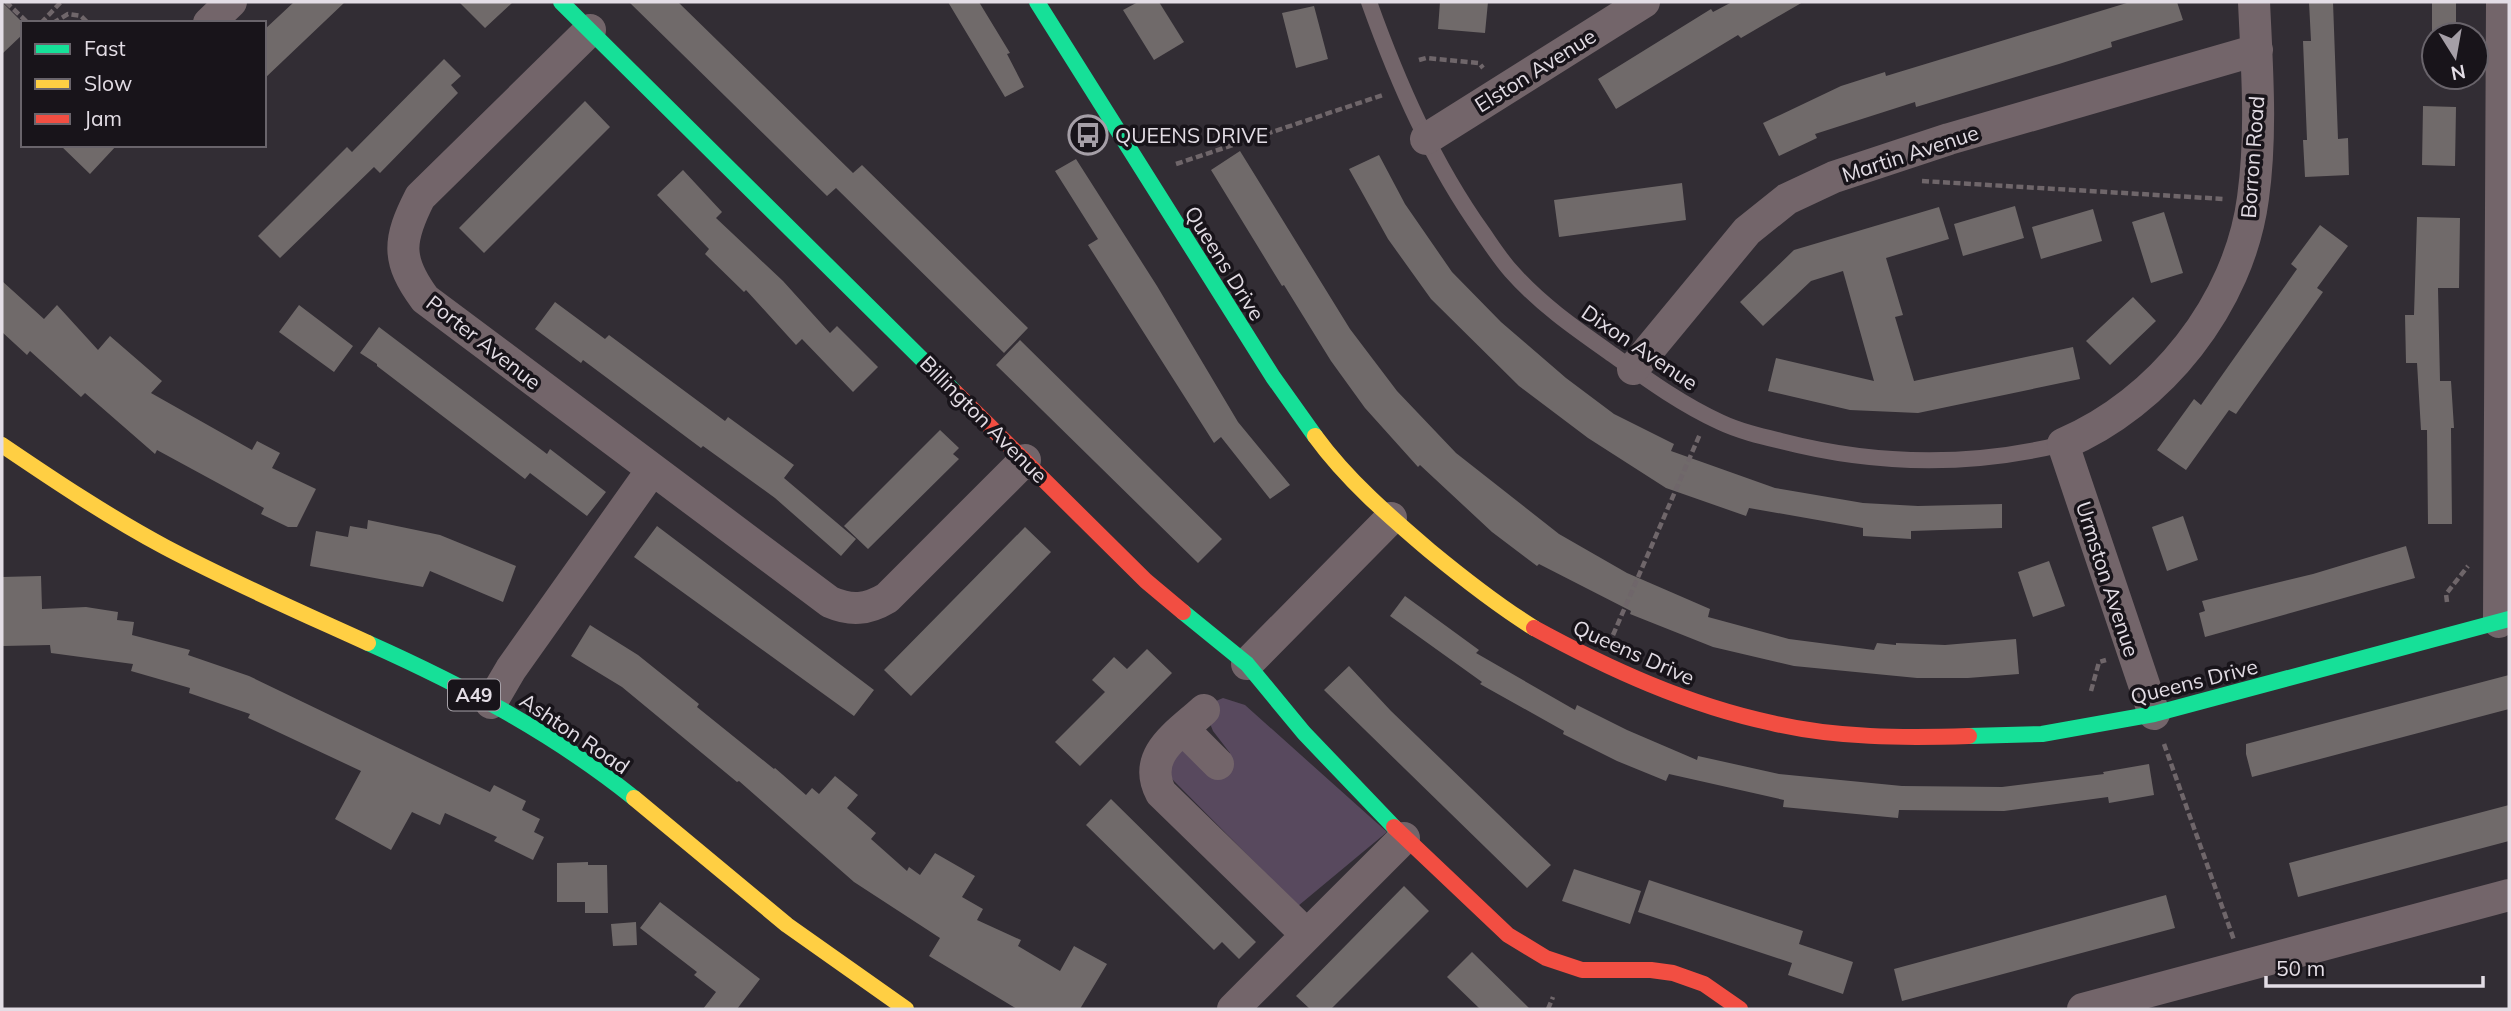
<svg xmlns="http://www.w3.org/2000/svg" width="2511" height="1011" viewBox="0 0 2511 1011" font-family="Mulish,sans-serif">
  <style>
    .green { fill: #58495e }
    .building { fill: #706a6a }
    .lines { fill: none; stroke-linecap: round; stroke-linejoin: round }
    .path { stroke: #6f666a; stroke-width: 4.5; stroke-dasharray: 7 3.5; stroke-linecap: butt }
    .lane { stroke: #73656a; stroke-width: 16 }
    .street { stroke: #73656a; stroke-width: 32 }
    .fast { stroke: #16e098; stroke-width: 16 }
    .slow { stroke: #ffcf43; stroke-width: 16 }
    .jam { stroke: #f24e42; stroke-width: 16 }
    .labels { text-anchor: middle; dominant-baseline: central; stroke-width: 7; stroke-linejoin: round; paint-order: stroke }
    .shield { fill: #18141a; stroke: #a6a1a8; stroke-width: 2 }
    .shield-label { font-size: 19px; font-weight: bold; fill: #e3dde5 }
    .street-label { font-size: 21px; fill: #e3dde5; stroke: #18141a }
    .poi-label { font-size: 21px; fill: #e3dde5; stroke: #18141a; text-anchor: start }
  </style>
  <rect width="100%" height="100%" fill="#322d34"/>
  <path class="green" d="M 1223,698 L 1245,705 L 1387,832 L 1298,906 L 1170,777 L 1172,752 L 1182,748 L 1214,769 L 1230,753 L 1213,731 L 1209,721 L 1216,701 Z"/>
  <path class="building" d="M 2,2 L 23,23 L 23,34 L 2,54 Z
    M 294,2 L 345,2 L 264,79 L 264,30 Z
    M 459,2 L 513,2 L 485,28 Z
    M 629,2 L 678,2 L 853,173 L 862,165 L 1028,328 L 1004,353 L 836,188 L 827,196 Z
    M 948,2 L 979,2 L 1010,53 L 1007,54 L 1024,87 L 1005,97 Z
    M 1138,2 L 1159,2 L 1184,42 L 1154,60 L 1123,10 Z
    M 1440,2 L 1488,2 L 1485,33 L 1438,29 Z
    M 1732,2 L 1803,2 L 1741,38 L 1738,35 L 1616,109 L 1598,79 L 1711,9 L 1713,12 Z
    M 2130,2 L 2177,2 L 2183,20 L 2111,42 L 2112,47 L 2059,64 L 1916,107 L 1915,102 L 1815,134 L 1817,138 L 1779,156 L 1763,123 L 1841,86 L 1885,72 L 1886,76 Z
    M 2309,2 L 2333,2 L 2338,139 L 2348,138 L 2349,175 L 2305,177 L 2303,140 L 2307,140 L 2303,41 L 2311,41 Z
    M 2432,2 L 2456,2 L 2456,35 L 2432,35 Z
    M 1314,6 L 1328,59 L 1296,68 L 1282,13 Z
    M 444,59 L 461,76 L 451,85 L 458,93 L 380,173 L 374,167 L 280,258 L 258,236 L 347,147 L 352,152 Z
    M 585,101 L 610,127 L 484,253 L 459,228 Z
    M 2423,106 L 2456,107 L 2455,166 L 2422,165 Z
    M 60,145 L 117,145 L 90,174 Z
    M 1240,151 L 1350,329 L 1397,391 L 1456,453 L 1559,534 L 1627,573 L 1710,609 L 1708,617 L 1789,639 L 1874,650 L 1877,643 L 1896,645 L 1896,643 L 1945,645 L 2016,639 L 2019,674 L 1968,678 L 1917,678 L 1794,666 L 1713,647 L 1630,614 L 1631,611 L 1539,564 L 1537,566 L 1492,532 L 1420,465 L 1418,467 L 1365,408 L 1331,361 L 1284,285 L 1282,286 L 1211,170 Z
    M 1379,155 L 1405,204 L 1452,272 L 1501,322 L 1566,378 L 1614,414 L 1674,444 L 1671,451 L 1775,488 L 1863,503 L 1918,506 L 2002,504 L 2002,528 L 1911,531 L 1911,539 L 1863,536 L 1863,528 L 1749,508 L 1746,516 L 1666,488 L 1588,438 L 1519,386 L 1431,299 L 1388,239 L 1349,169 Z
    M 1076,159 L 1157,286 L 1238,422 L 1290,485 L 1270,499 L 1221,437 L 1214,443 L 1088,245 L 1098,239 L 1055,171 Z
    M 683,170 L 722,212 L 716,218 L 783,281 L 830,333 L 837,326 L 878,367 L 853,392 L 802,339 L 796,345 L 746,290 L 744,292 L 705,254 L 709,249 L 657,195 Z
    M 1682,183 L 1686,220 L 1559,237 L 1554,200 Z
    M 2015,206 L 2024,238 L 1963,256 L 1954,224 Z
    M 1939,207 L 1949,239 L 1886,258 L 1903,315 L 1895,317 L 1914,381 L 2073,347 L 2080,379 L 1918,413 L 1850,410 L 1768,391 L 1776,358 L 1874,381 L 1843,271 L 1811,281 L 1763,326 L 1740,302 L 1794,250 Z
    M 2093,209 L 2102,241 L 2041,259 L 2032,227 Z
    M 2164,212 L 2183,273 L 2151,283 L 2132,222 Z
    M 2417,217 L 2460,218 L 2459,288 L 2438,288 L 2440,381 L 2451,381 L 2454,428 L 2451,428 L 2452,524 L 2428,524 L 2427,430 L 2421,430 L 2417,363 L 2406,363 L 2405,315 L 2414,315 Z
    M 2320,225 L 2348,246 L 2317,288 L 2323,292 L 2236,414 L 2229,410 L 2186,470 L 2157,450 L 2194,399 L 2201,405 L 2297,269 L 2291,264 Z
    M 2,281 L 44,319 L 57,305 L 98,350 L 110,336 L 162,381 L 151,393 L 252,450 L 257,441 L 280,453 L 272,468 L 316,489 L 297,527 L 288,527 L 261,514 L 264,508 L 157,450 L 155,454 L 85,393 L 81,397 L 30,351 L 27,355 L 2,332 Z
    M 2133,297 L 2156,321 L 2110,365 L 2086,341 Z
    M 555,302 L 605,339 L 609,335 L 725,421 L 728,417 L 794,465 L 784,478 L 856,539 L 841,556 L 775,498 L 703,446 L 701,448 L 583,360 L 581,363 L 535,329 Z
    M 299,305 L 353,346 L 334,372 L 279,332 Z
    M 379,327 L 547,454 L 550,449 L 606,492 L 587,516 L 530,473 L 525,479 L 377,366 L 377,364 L 360,353 Z
    M 1020,340 L 1222,539 L 1198,563 L 996,365 Z
    M 940,430 L 959,448 L 953,454 L 959,459 L 868,549 L 844,526 Z
    M 2183,516 L 2198,560 L 2167,571 L 2152,527 Z
    M 368,520 L 440,535 L 516,566 L 503,602 L 430,571 L 423,587 L 310,566 L 316,531 L 348,537 L 350,526 L 367,529 Z
    M 657,526 L 874,690 L 854,716 L 634,557 Z
    M 1025,527 L 1051,552 L 911,696 L 884,670 Z
    M 2406,546 L 2415,578 L 2205,637 L 2199,613 L 2205,611 L 2202,601 L 2313,574 Z
    M 2049,561 L 2065,606 L 2033,617 L 2018,572 Z
    M 41,576 L 42,609 L 86,607 L 118,612 L 117,620 L 134,622 L 132,635 L 190,650 L 188,655 L 249,676 L 490,792 L 494,785 L 526,801 L 522,810 L 540,819 L 534,832 L 544,837 L 533,860 L 494,841 L 497,837 L 445,813 L 440,825 L 412,812 L 391,850 L 335,819 L 361,771 L 248,718 L 250,714 L 189,693 L 190,688 L 131,671 L 133,664 L 51,653 L 50,645 L 3,646 L 2,577 Z
    M 1405,596 L 1479,650 L 1476,653 L 1575,710 L 1577,705 L 1627,730 L 1697,760 L 1698,756 L 1779,774 L 1902,786 L 2002,787 L 2104,774 L 2103,772 L 2149,764 L 2154,795 L 2109,803 L 2108,797 L 2004,811 L 1899,810 L 1898,818 L 1783,807 L 1784,800 L 1669,774 L 1666,781 L 1617,761 L 1563,734 L 1564,731 L 1480,684 L 1482,682 L 1390,616 Z
    M 590,625 L 638,655 L 699,704 L 697,707 L 774,769 L 775,768 L 806,795 L 812,788 L 819,794 L 835,776 L 858,795 L 847,808 L 876,833 L 871,839 L 907,871 L 909,867 L 920,875 L 935,853 L 975,876 L 962,897 L 983,909 L 977,920 L 1021,940 L 1018,946 L 1060,971 L 1074,946 L 1107,964 L 1080,1009 L 1017,1009 L 929,956 L 940,938 L 854,882 L 739,781 L 737,782 L 622,687 L 571,656 Z
    M 1147,649 L 1172,673 L 1080,766 L 1055,742 L 1105,692 L 1092,680 L 1114,657 L 1127,669 Z
    M 1349,666 L 1391,711 L 1551,865 L 1527,888 L 1324,690 Z
    M 2509,675 L 2509,709 L 2252,777 L 2246,754 L 2246,744 Z
    M 1111,799 L 1256,942 L 1239,959 L 1222,942 L 1214,950 L 1086,825 Z
    M 2509,805 L 2509,841 L 2298,897 L 2289,863 Z
    M 588,862 L 588,865 L 607,865 L 608,913 L 585,913 L 585,902 L 557,902 L 557,863 Z
    M 1574,869 L 1641,891 L 1630,924 L 1562,901 Z
    M 1649,880 L 1803,931 L 1799,944 L 1853,962 L 1843,994 L 1788,975 L 1792,963 L 1638,912 Z
    M 1404,886 L 1429,911 L 1331,1009 L 1310,1009 L 1296,996 Z
    M 2166,895 L 2175,928 L 1902,1001 L 1894,969 Z
    M 660,902 L 760,979 L 737,1009 L 703,1009 L 716,992 L 694,975 L 697,972 L 640,928 Z
    M 636,922 L 637,945 L 613,946 L 611,924 Z
    M 1472,952 L 1530,1009 L 1480,1009 L 1447,977 Z"/>
  <g class="lines">
    <path class="path" d="M 6,2 L 28,23
      M 41,23 L 61,2
      M 53,23 L 68,14 L 81,16 L 88,23
      M 1419,60 L 1426,58 L 1479,63 L 1483,68
      M 1176,164 L 1383,95
      M 1922,181 L 2224,199
      M 2447,602 L 2446,594 L 2468,566
      M 1613,635 L 1700,434
      M 2091,691 L 2099,662 L 2106,660
      M 2164,744 L 2234,940
      M 1548,1009 L 1553,997"/>
    <path class="lane" d="M 1369,2 C 1398,83 1433,163 1483,233 C 1492,246 1501,260 1511,271 C 1541,305 1576,329 1613,355 C 1648,380 1681,404 1720,422 C 1739,431 1760,436 1781,441 C 1874,465 1969,467 2063,444"/>
    <path class="street" d="M 209,23 L 231,2
      M 590,30 L 420,197 C 398,240 396,260 425,299 L 830,602 C 851,611 867,610 887,598 L 1025,460
      M 1426,139 L 1644,2
      M 1633,369 L 1747,231 L 1787,199 L 1834,177 L 1949,139 L 2257,50
      M 2499,622 L 2502,2
      M 1247,664 L 1391,518
      M 491,703 L 511,669 L 652,470
      M 1204,710 C 1178,734 1141,755 1161,793 L 1307,935
      M 2154,714 L 2063,444 C 2160,403 2239,304 2253,198 C 2262,134 2257,67 2254,2
      M 1183,729 L 1218,764
      M 1233,1009 L 1404,838
      M 2083,1009 L 2509,895"/>
    <path class="fast" d="M 561,2 L 955,392
      M 1037,2 L 1273,377 L 1315,436
      M 1183,612 L 1247,664 L 1304,733 L 1394,827
      M 368,643 C 462,685 553,733 634,798
      M 1969,736 L 2042,734 L 2154,714 L 2509,619"/>
    <path class="slow" d="M 1315,436 C 1347,480 1389,516 1430,551 C 1464,579 1497,605 1534,628
      M 2,445 C 55,481 109,517 165,547 C 231,582 300,612 368,643
      M 634,798 L 787,925 L 906,1009"/>
    <path class="jam" d="M 955,392 L 1146,581 L 1183,612
      M 1534,628 C 1609,669 1688,705 1772,723 C 1835,738 1904,738 1969,736
      M 1394,827 L 1508,935 L 1546,958 L 1582,970 L 1651,970 L 1673,973 L 1704,984 L 1740,1009"/>
  </g>
  <defs>
    <g id="bus-ring" transform="scale(2.0125)"><circle r="9.5" fill="#18141a" stroke="#a59fa7" stroke-width="1.5"/><path d="M-5-6H5V4H4V6H2V4H-2V6H-4V4H-5ZM-3.5-4V0h7V-4ZM-3.5 1.2v1.5H-2V1.2ZM2 1.2v1.5H3.5V1.2Z" fill="#a59fa7"/></g>
  </defs>
  <g fill-rule="evenodd">
    <use href="#bus-ring" x="1088" y="135"/>
  </g>
  <g class="labels">
    <rect class="shield" x="448" y="679.5" width="52" height="31" rx="5"/>
    <g class="shield-label">
      <text x="474" y="695">A49</text>
    </g>
    <g class="street-label">
      <text transform="translate(1535 70) rotate(-32)">Elston Avenue</text>
      <text transform="translate(1910 153) rotate(-18)">Martin Avenue</text>
      <text transform="translate(2252 157) rotate(-86)">Borron Road</text>
      <text transform="translate(1225 263) rotate(58)">Queens Drive</text>
      <text transform="translate(484 342) rotate(38)">Porter Avenue</text>
      <text transform="translate(1640 347) rotate(34)">Dixon Avenue</text>
      <text transform="translate(984 419) rotate(45)">Billington Avenue</text>
      <text transform="translate(2108 579) rotate(72)">Urmston Avenue</text>
      <text transform="translate(1634 652) rotate(24)">Queens Drive</text>
      <text transform="translate(2194 681) rotate(-14)">Queens Drive</text>
      <text transform="translate(575 733) rotate(34)">Ashton Road</text>
    </g>
    <g class="poi-label">
      <text x="1115" y="135">QUEENS DRIVE</text>
    </g>
  </g>
  <rect width="2511" height="1011" fill="none" stroke="#e3dde5" stroke-width="7"/>
  <rect x="21" y="21" width="245" height="126" fill="#18141a" stroke="#69646b" stroke-width="2"/>
  <rect x="35" y="44" width="35" height="10" fill="#16e098" stroke="#69646b" stroke-width="2"/>
  <text x="84" y="56" font-size="21" fill="#e3dde5">Fast</text>
  <rect x="35" y="79" width="35" height="10" fill="#ffcf43" stroke="#69646b" stroke-width="2"/>
  <text x="84" y="91" font-size="21" fill="#e3dde5">Slow</text>
  <rect x="35" y="114" width="35" height="10" fill="#f24e42" stroke="#69646b" stroke-width="2"/>
  <text x="84" y="126" font-size="21" fill="#e3dde5">Jam</text>
  <g transform="translate(2455 56) rotate(169)"><circle r="33" fill="#18141a" stroke="#69646b" stroke-width="2"/>
  <path d="M0-5L12 26L0 18L-12 26Z" fill="#a59fa7"/>
  <text y="-10" font-size="19" font-weight="bold" text-anchor="middle" fill="#e3dde5">N</text>
  </g>
  <path d="M2266 976v10h217v-10" fill="none" stroke="#e3dde5" stroke-width="3.5"/>
  <text x="2276" y="976" font-size="21" fill="#e3dde5" stroke="#18141a" stroke-width="5" paint-order="stroke">50 m</text>
</svg>
